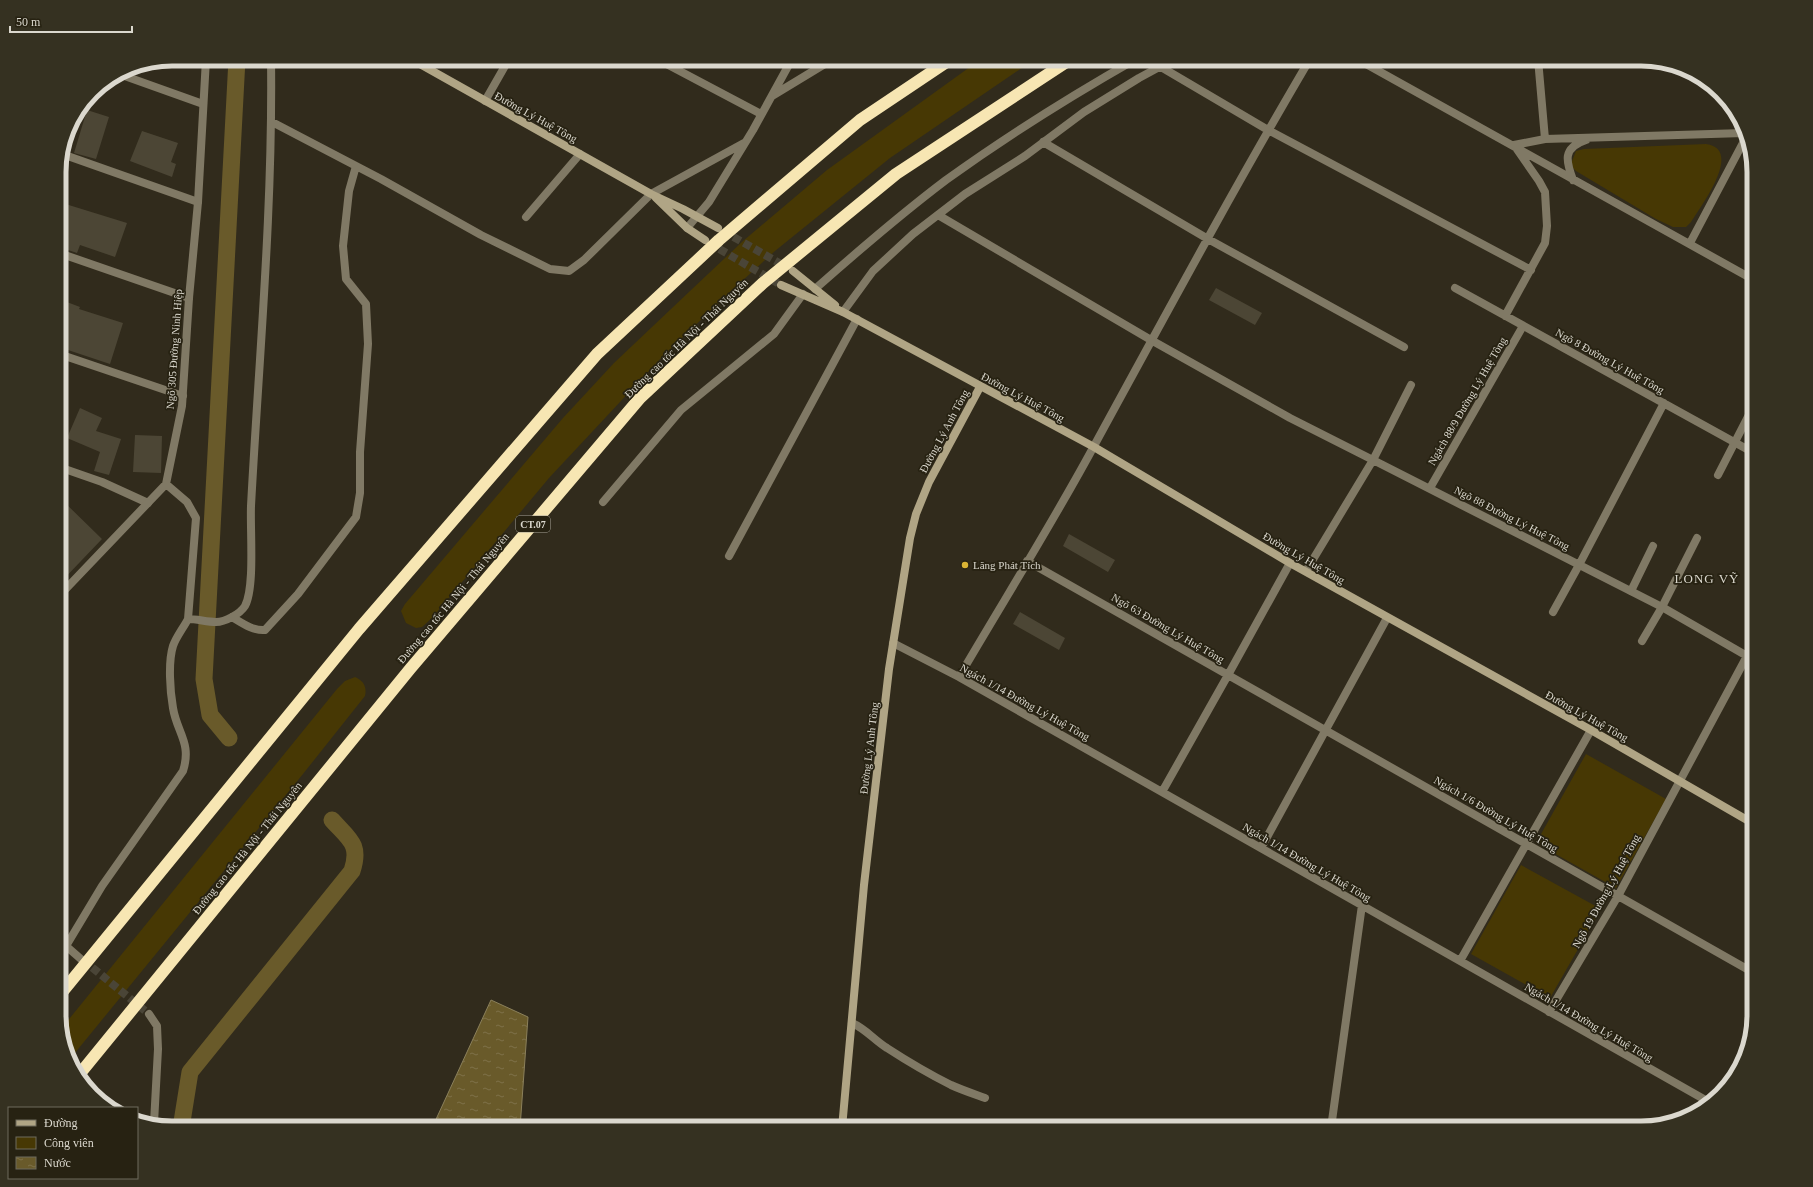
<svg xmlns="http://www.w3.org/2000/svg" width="1813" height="1187" viewBox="0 0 1813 1187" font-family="'Times New Roman',serif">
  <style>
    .green { fill: #473804 }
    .water { fill: url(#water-ripples); stroke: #8b805b }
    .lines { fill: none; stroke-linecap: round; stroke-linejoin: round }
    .canal { stroke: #695a2a; stroke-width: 17 }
    .building { fill: #4c4635 }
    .street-tunnel { stroke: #4a4537; stroke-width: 8; stroke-dasharray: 8 4; stroke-linecap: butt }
    .secondary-tunnel { stroke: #4a4537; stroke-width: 8; stroke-dasharray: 8 4; stroke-linecap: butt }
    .lane { stroke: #807965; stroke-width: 8 }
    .street { stroke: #807965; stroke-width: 8 }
    .secondary { stroke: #b0a585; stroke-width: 8 }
    .highway { stroke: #f7e6b3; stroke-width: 12 }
    .poi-dot { fill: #d9b334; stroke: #272212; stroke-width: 1.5 }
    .labels { text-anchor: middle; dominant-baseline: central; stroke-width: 3.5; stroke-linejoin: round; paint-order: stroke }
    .shield { fill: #272212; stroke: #a5a196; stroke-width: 1 }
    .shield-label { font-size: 10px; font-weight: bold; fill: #dbd8ce }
    .street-label { font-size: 11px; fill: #dbd8ce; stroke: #272212 }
    .poi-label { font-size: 11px; fill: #dbd8ce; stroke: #272212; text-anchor: start }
    .quarter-label { font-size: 13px; letter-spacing: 1px; fill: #dbd8ce; stroke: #272212 }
    .rim { fill: none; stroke: #dbd8ce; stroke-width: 5 }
  </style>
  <defs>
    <pattern id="water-ripples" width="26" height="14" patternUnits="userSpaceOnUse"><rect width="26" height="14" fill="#695a2a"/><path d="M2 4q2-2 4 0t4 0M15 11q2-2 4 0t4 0" fill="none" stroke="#7e7148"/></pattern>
  </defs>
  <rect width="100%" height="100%" fill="#312b1c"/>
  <path class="green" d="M 981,59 L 1035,59 L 890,158 L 775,251 L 730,292 L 662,357 L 549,478 L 432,618 L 422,627 L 416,628 L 406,623 L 401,611 L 405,604 L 563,418 L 614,363 L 690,291 L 743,241 L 827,170 Z
    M 1706,144 C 1744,149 1701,206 1691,222 L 1686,227 L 1673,227 L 1656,219 L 1576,171 L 1572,167 L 1572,161 L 1576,151 L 1584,149 Z
    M 355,677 C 364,681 367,687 365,696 L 303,774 L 70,1059 L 61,1029 L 337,689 L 345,681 Z
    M 1586,754 L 1666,799 L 1616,888 L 1536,843 Z
    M 1521,865 L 1601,909 L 1550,998 L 1471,954 Z"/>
  <path class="water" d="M 491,1000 L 528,1017 L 520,1128 L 432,1128 Z"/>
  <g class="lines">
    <path class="canal" d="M 229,738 L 210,715 L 204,679 L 237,59
      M 181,1128 L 190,1072 L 352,871 C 361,844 349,839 332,820"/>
  </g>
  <path class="building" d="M 87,110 L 109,117 L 96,159 L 74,153 Z
    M 142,131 L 178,143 L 171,162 L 176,164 L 172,177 L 130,161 Z
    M 59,202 L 127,223 L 115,257 L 80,245 L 77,253 L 59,247 Z
    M 1216,288 L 1262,313 L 1255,325 L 1209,300 Z
    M 59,299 L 80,307 L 79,309 L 123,323 L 110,364 L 59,347 Z
    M 80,408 L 102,418 L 96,431 L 121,439 L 109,475 L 94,471 L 100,452 L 67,438 Z
    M 135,435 L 162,436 L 161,473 L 133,472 Z
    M 59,497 L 102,539 L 59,584 Z
    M 1069,534 L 1115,560 L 1108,572 L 1063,546 Z
    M 1020,612 L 1065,638 L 1059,650 L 1013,624 Z"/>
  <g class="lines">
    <path class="street-tunnel" d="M 83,960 L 149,1014"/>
    <path class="secondary-tunnel" d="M 723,231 L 788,268
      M 709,243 L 781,285"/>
    <path class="lane" d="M 119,74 L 203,104
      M 62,154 L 198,202
      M 526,217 L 580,154
      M 59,253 L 189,298
      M 59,354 L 183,396
      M 1373,460 L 1411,385
      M 59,467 L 102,482 L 148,503
      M 1718,475 L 1754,405
      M 1430,488 L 1523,326
      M 1631,591 L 1653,546
      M 1553,612 L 1579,565
      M 1642,641 L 1662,607 L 1697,538
      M 852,1023 C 866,1029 874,1040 887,1048 C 907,1061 929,1074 951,1085 C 962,1090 974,1094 985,1098"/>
    <path class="street" d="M 657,59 L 761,114
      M 1357,59 L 1754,280
      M 1161,67 L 1268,130 L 1531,270
      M 772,96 L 833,59
      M 485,101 L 509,59
      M 272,122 L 381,179 L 481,235 L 550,269 L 569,271 L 584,260 L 651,194 L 744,143
      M 1545,139 L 1744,133
      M 1043,142 L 1208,239 L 1404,347
      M 1573,180 C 1566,161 1562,148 1586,140
      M 938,215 L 1151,340 L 1290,418 L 1373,460
      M 687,228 L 709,202 L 753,130 L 792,59
      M 1690,243 L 1745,139
      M 1455,288 L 1754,453
      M 815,289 C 858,251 901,214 946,180 C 1007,136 1071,96 1136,59
      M 843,312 L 873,271 L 913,234 L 965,194 L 1025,156 L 1084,112 L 1139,78 L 1174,59
      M 1505,316 L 1545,243 L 1547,226 L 1545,192 L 1539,181 L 1514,145 L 1545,139 L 1538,59
      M 166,484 L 187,502 L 196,518 L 188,619
      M 603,502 L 681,410 L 774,334 L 803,294
      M 729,556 L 857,319
      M 1027,561 L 1228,675 L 1290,563
      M 1579,565 L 1664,403
      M 1306,571 L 1373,460 L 1662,607 L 1754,660
      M 59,596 L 166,484 L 182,406 L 189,298 L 198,202 L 206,59
      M 232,617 C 242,623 253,631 265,630 L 298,594 L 356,517 L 360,493 L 360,452 L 368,344 L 366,304 L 346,279 L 343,246 L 349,191 L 356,166
      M 893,643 L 959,677 L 1709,1102
      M 959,677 C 1004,600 1052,524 1094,446 C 1165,316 1235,186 1310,59
      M 1162,792 L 1228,675 L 1754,973
      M 1261,848 L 1387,618
      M 59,955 L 66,946
      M 82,960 L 66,946 L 102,886 L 183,771 C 192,743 177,733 173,708 C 170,691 168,662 173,646 C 176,637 184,627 188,619 C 197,619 207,622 216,622 C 225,622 240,614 245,606 C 255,587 250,531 251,506 C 259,357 273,208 271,59
      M 1460,961 L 1591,730
      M 1549,1012 L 1618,896 L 1754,643
      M 149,1014 L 157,1026 L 158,1049 L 154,1123
      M 1331,1128 L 1362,905"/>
    <path class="secondary" d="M 411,59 L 651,194 L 683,209 L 718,228
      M 656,198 L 687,228 L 705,240
      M 793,271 L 835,305
      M 781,285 L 843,312 L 1094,447 L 1290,563 L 1591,730 L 1754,824
      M 842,1128 L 864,885 L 889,669 L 910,538 L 916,514 L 929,482 L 980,387"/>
    <path class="highway" d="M 59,996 L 359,629 L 597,354 L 719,240 L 860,120 L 951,59
      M 78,1076 L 410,669 L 640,398 L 763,283 L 896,174 L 1071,59"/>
  </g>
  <circle class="poi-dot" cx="965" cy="565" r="4"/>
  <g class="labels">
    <rect class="shield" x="516" y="516" width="34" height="16" rx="3"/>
    <g class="shield-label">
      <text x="533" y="524">CT.07</text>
    </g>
    <g class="street-label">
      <text transform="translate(536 117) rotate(29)">Đường Lý Huệ Tông</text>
      <text transform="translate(686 338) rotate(-44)">Đường cao tốc Hà Nội - Thái Nguyên</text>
      <text transform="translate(174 349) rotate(-86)">Ngõ 305 Đường Ninh Hiệp</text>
      <text transform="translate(1610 361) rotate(29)">Ngõ 8 Đường Lý Huệ Tông</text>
      <text transform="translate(1023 397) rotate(28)">Đường Lý Huệ Tông</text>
      <text transform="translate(1467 401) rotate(-60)">Ngách 88/9 Đường Lý Huệ Tông</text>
      <text transform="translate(944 431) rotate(-62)">Đường Lý Anh Tông</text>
      <text transform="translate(1512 518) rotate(27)">Ngõ 88 Đường Lý Huệ Tông</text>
      <text transform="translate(1304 558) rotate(30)">Đường Lý Huệ Tông</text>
      <text transform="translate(453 598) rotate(-50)">Đường cao tốc Hà Nội - Thái Nguyên</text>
      <text transform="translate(1168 628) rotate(30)">Ngõ 63 Đường Lý Huệ Tông</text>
      <text transform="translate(1025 702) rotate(29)">Ngách 1/14 Đường Lý Huệ Tông</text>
      <text transform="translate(1587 716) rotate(29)">Đường Lý Huệ Tông</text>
      <text transform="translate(869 748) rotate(-83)">Đường Lý Anh Tông</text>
      <text transform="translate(1496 814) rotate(30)">Ngách 1/6 Đường Lý Huệ Tông</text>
      <text transform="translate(247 848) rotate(-51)">Đường cao tốc Hà Nội - Thái Nguyên</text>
      <text transform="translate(1307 862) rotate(30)">Ngách 1/14 Đường Lý Huệ Tông</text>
      <text transform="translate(1606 891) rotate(-61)">Ngõ 19 Đường Lý Huệ Tông</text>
      <text transform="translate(1589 1022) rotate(30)">Ngách 1/14 Đường Lý Huệ Tông</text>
    </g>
    <g class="poi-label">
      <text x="973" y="565">Lăng Phát Tích</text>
    </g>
    <g class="quarter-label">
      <text x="1707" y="578">LONG VỸ</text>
    </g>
  </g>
  <path d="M0 0H1813V1187H0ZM172 66H1641A106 106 0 0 1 1747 172V1015A106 106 0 0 1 1641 1121H172A106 106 0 0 1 66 1015V172A106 106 0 0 1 172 66Z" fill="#353121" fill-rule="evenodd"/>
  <path class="rim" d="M172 66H1641A106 106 0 0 1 1747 172V1015A106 106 0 0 1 1641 1121H172A106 106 0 0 1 66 1015V172A106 106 0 0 1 172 66Z"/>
  <rect x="8" y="1107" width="130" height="72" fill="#272212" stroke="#6f6b5d"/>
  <rect x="16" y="1120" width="20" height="6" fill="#b0a585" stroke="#6f6b5d"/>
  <text x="44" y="1127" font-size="12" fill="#dbd8ce">Đường</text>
  <rect x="16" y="1137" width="20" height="12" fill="#473804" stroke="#6f6b5d"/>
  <text x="44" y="1147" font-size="12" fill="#dbd8ce">Công viên</text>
  <rect x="16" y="1157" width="20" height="12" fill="url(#water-ripples)" stroke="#6f6b5d"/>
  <text x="44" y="1167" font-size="12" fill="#dbd8ce">Nước</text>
  <path d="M10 26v6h122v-6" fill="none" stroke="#dbd8ce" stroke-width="2"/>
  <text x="16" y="26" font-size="12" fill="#dbd8ce" stroke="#272212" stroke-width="3" paint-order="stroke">50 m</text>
</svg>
